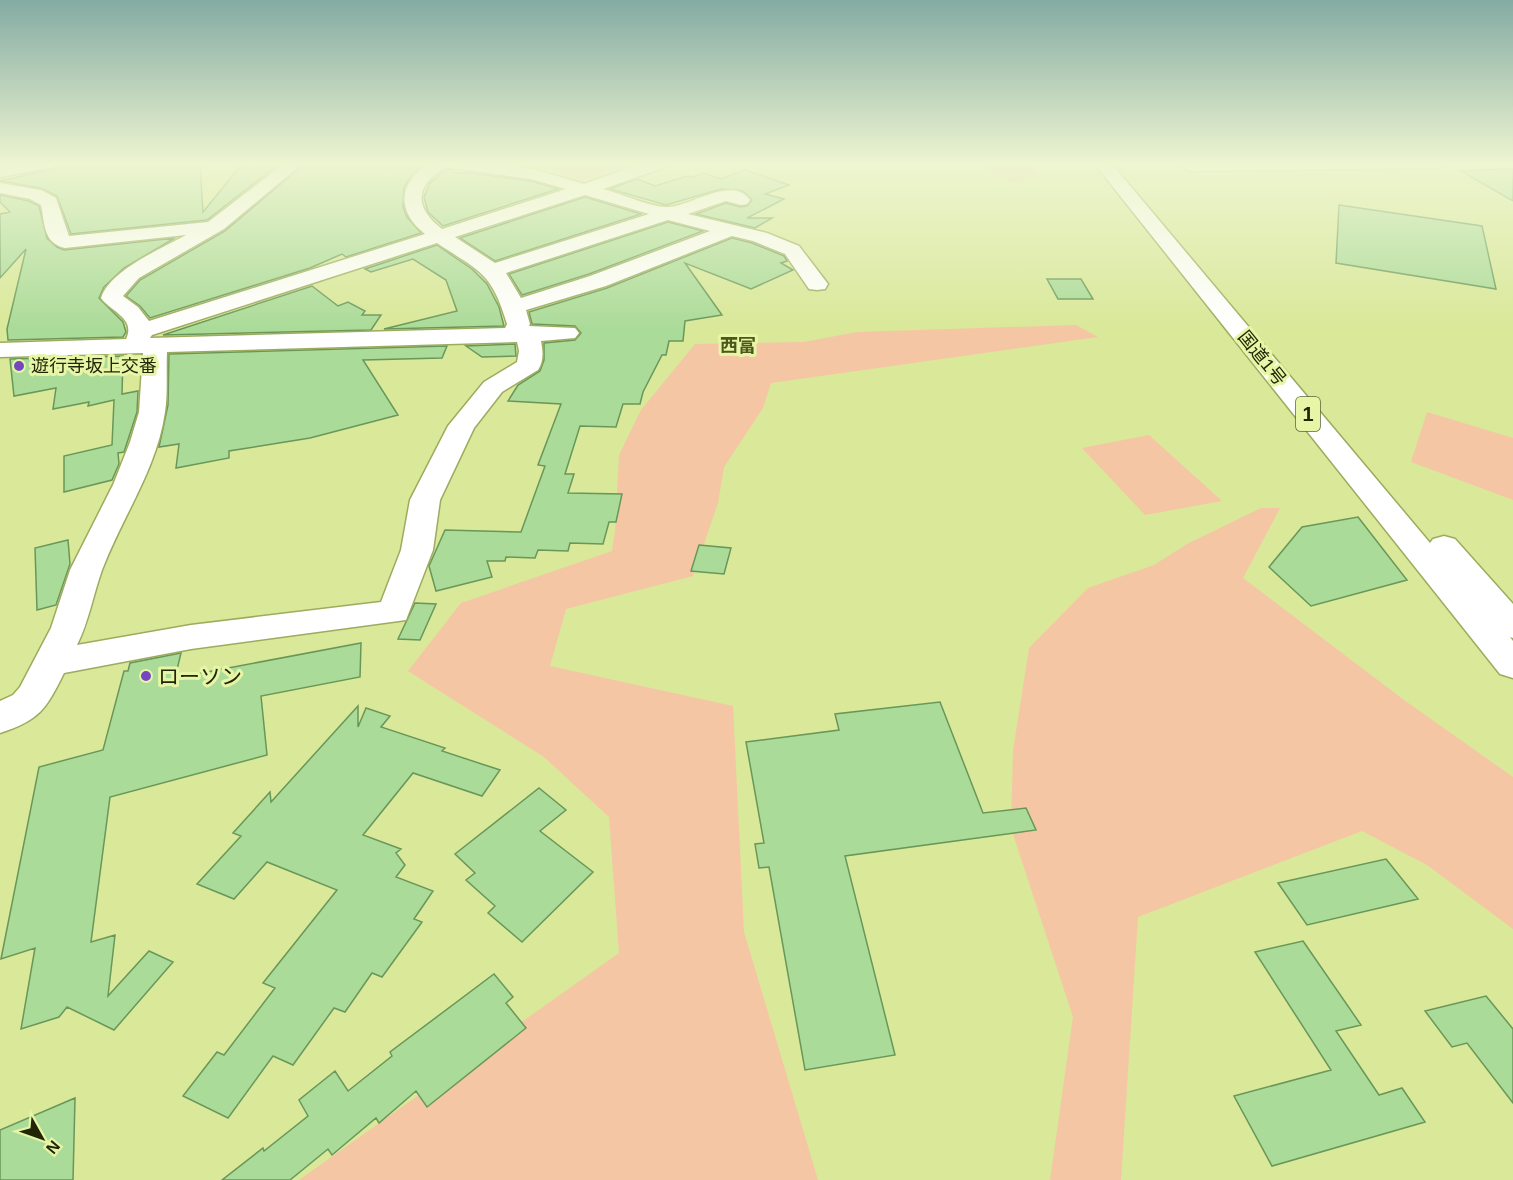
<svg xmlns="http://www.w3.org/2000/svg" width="1513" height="1180" viewBox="0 0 1513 1180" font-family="Helvetica,'Noto Sans JP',sans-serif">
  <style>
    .green { fill: #f5c6a4 }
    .building { fill: #abdb99; stroke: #699758; stroke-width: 1.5 }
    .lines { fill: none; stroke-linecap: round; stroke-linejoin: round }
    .minor-casing { stroke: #9dab5e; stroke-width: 3 }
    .highway-casing { stroke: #9dab5e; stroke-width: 3 }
    .minor { fill: #fff; fill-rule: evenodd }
    .highway { fill: #fff; fill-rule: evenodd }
    .poi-dot { fill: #7547bf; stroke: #e6f5a6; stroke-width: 2 }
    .labels { text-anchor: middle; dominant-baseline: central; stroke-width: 6; stroke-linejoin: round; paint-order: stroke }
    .far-neighbourhood-label { font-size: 18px; font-weight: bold; fill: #4d561b; stroke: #e6f5a6 }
    .far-street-label { font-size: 18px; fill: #212606; stroke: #e6f5a6 }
    .far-poi-label { font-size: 18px; fill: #212606; stroke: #e6f5a6; text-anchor: start }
    .shield { fill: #e6f5a6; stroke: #5c6436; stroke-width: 1.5 }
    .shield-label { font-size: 20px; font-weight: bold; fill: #212606 }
    .poi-label { font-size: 21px; fill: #212606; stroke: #e6f5a6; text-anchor: start }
  </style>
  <rect width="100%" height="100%" fill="#d9e899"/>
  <path class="green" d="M 466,163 L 629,163 L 582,180 L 542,169 L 535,171 Z
    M 976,163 L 1028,163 L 1038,175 L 1010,182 Z
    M 1076,325 L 1098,337 L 771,383 L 763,408 L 724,467 L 718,503 L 693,576 L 566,609 L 550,666 L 733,706 L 744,932 L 818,1180 L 299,1180 L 619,953 L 609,817 L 544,757 L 408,671 L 461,603 L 612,551 L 615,531 L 619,455 L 641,410 L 695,344 L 804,342 L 857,332 Z
    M 1427,412 L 1513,438 L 1513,500 L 1411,462 Z
    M 1149,435 L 1222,501 L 1145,515 L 1082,448 Z
    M 1261,508 L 1280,508 L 1243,578 L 1404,700 L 1513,777 L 1513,929 L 1427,865 L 1362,831 L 1138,917 L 1121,1180 L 1050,1180 L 1073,1017 L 1011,828 L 1013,751 L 1029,648 L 1088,588 L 1154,565 L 1187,544 Z"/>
  <path class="building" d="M 58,163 L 200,163 L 203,212 L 243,163 L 280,163 L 207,220 L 71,234 L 57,196 L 41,188 L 0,181 L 54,169 Z
    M 411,163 L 423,165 L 410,178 L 404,187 L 403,207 L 407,217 L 421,233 L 346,257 L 342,254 L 310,268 L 150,318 L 140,306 L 126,296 L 140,280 L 225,231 L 302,166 L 394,168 Z
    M 447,169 L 454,170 L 453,173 L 470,173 L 531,181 L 558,189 L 443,226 L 428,212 L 424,197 L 430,183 Z
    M 1513,169 L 1513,201 L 1461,171 Z
    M 745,170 L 789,185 L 765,194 L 784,199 L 747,218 L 772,218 L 755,228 L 696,214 L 726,203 L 740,207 L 747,206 L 752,200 L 743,191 L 721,189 L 666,205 L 610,189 L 637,179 L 655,186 L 687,176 L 693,177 L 703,173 L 721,179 Z
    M 0,195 L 29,201 L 39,206 L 47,238 L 57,247 L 64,250 L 175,238 L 124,268 L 104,287 L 99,298 L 123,322 L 126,332 L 123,337 L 8,340 L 7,329 L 26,249 L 0,278 L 0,214 L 10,212 L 0,202 Z
    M 585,197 L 641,214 L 495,261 L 460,238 Z
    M 1339,205 L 1482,226 L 1496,289 L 1336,263 Z
    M 668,222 L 703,231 L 589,274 L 522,295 L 509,274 Z
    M 732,238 L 752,243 L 784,256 L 787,261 L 781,263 L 793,270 L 751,289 L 685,263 L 722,315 L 685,321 L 683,341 L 669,341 L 666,355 L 662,355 L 643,392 L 640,404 L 623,404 L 616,427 L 580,426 L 565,474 L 574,474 L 568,493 L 622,494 L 616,522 L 609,522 L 603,544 L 570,543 L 568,551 L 538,550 L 535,558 L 506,557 L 505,561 L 487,561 L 492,577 L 436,591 L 429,566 L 445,530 L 521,532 L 545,466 L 538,465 L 561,404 L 508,401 L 518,385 L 540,371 L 544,360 L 544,343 L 575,340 L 581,333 L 575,326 L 532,324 L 529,312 L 607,288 Z
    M 437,245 L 472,269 L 487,284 L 499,307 L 504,326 L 384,329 L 457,311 L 446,280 L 413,259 L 371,272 L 365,269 Z
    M 1047,279 L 1081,279 L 1093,299 L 1058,299 Z
    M 312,286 L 338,306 L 348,302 L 365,311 L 362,315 L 381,315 L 371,330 L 163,335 Z
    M 515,344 L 516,356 L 482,357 L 466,346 Z
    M 447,346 L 442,358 L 363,360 L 398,415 L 310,438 L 229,451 L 229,458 L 176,468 L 179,444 L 159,447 L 168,405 L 169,354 Z
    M 123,356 L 122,394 L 138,391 L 137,412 L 124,452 L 118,453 L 119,464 L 112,480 L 64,492 L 64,456 L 112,445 L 114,400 L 88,406 L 89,402 L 53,409 L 56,388 L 14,396 L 10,359 Z
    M 1358,517 L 1407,580 L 1311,606 L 1269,567 L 1302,527 Z
    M 68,540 L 70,564 L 56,605 L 37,610 L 35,548 Z
    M 699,545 L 731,548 L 724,574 L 691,571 Z
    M 415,603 L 436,604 L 420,640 L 398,639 Z
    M 361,643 L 360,677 L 261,696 L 267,755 L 110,797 L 91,942 L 115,935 L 108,996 L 149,951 L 173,962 L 114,1030 L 67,1007 L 59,1017 L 21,1029 L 35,948 L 1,959 L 39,767 L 103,750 L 124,671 L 128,671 L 130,663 L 181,653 L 175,678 Z
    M 940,702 L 983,813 L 1026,808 L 1036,830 L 845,856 L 895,1055 L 805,1070 L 769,867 L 759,868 L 755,844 L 764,843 L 746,742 L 839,730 L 835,714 Z
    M 358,706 L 358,727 L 366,708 L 390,716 L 381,727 L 445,748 L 442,751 L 500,770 L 482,796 L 413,773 L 363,835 L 401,849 L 396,853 L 405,865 L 396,877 L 433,891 L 414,919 L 422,922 L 382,977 L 372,973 L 345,1012 L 334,1008 L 293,1065 L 273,1056 L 228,1118 L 183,1096 L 217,1052 L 224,1055 L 275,988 L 263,983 L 337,890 L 267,862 L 234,899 L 197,884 L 241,836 L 233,833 L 270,792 L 271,802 Z
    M 539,788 L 566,810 L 540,831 L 593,872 L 522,942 L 488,913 L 495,906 L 466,880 L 475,873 L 455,854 Z
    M 1386,859 L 1418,899 L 1307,925 L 1278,883 Z
    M 1303,941 L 1361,1025 L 1336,1031 L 1379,1095 L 1402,1088 L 1425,1122 L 1272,1166 L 1234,1096 L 1331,1070 L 1255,952 Z
    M 494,974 L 513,997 L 506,1003 L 526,1028 L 427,1107 L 416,1091 L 379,1123 L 376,1118 L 332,1155 L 328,1149 L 290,1180 L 222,1180 L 263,1148 L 264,1151 L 308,1116 L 299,1100 L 335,1071 L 348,1091 L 392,1056 L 390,1052 Z
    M 1486,996 L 1513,1029 L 1513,1103 L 1467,1043 L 1452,1047 L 1425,1011 Z
    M 75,1098 L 73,1180 L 0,1180 L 0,1130 Z"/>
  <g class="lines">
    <g class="minor-casing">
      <path id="minor" d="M 22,163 L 56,163 L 54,167 L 0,177 L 0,167 Z
        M 285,163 L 303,163 L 224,229 L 139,278 L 123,296 L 138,307 L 149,321 L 425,234 C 396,211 398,183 429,163 L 487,163 L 533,169 L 584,184 L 643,163 L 667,163 L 665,167 L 603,189 C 622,194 648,206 666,207 C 687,209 732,174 750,200 L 747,204 L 741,205 L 726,201 L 688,214 L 767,233 L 799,246 L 828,284 L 825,289 L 817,290 L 809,289 L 785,254 L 753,241 L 732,236 L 606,286 L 526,310 L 530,324 L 529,326 L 575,328 L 579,333 L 575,338 L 541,341 C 543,351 544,361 538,370 L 502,392 L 474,428 L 440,500 L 433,550 L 406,620 L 191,649 L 64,673 C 46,709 40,720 0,733 L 0,701 L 13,695 L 20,687 L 51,628 L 70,570 L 113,485 L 130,442 L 139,412 L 143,353 L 0,357 L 0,343 L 126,339 C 136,318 111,312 101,298 C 110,270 161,249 186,235 L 65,248 C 43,243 45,224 41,205 L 30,199 L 0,193 L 0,183 L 41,190 L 56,198 L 69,236 L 208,222 ZM 446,167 L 531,179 L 566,189 L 442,229 C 414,207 414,186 446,167 ZM 585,195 L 649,214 L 495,263 L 455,237 ZM 668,220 L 710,231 L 590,276 L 521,298 L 506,273 ZM 437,243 C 480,272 491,271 507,324 L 505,328 L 150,338 L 152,335 ZM 517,342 L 519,351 L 517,362 L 484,382 L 448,426 L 410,500 L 401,550 L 381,602 L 191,625 L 77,645 C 89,621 93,595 102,570 C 122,517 157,469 165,412 C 168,393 166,372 167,352 Z
        M 1180,163 L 1448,163 L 1440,168 L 1192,171 L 1186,170 Z"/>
    </g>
    <g class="highway-casing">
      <path id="highway" d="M 1094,163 L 1111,163 L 1430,543 L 1433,539 L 1444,536 L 1455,539 L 1513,604 L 1513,638 L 1510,637 L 1513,641 L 1513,678 L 1500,674 Z"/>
    </g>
    <use href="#minor" class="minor"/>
    <use href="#highway" class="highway"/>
  </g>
  <linearGradient id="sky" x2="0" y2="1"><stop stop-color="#84aba3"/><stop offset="0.5" stop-color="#eef5d1"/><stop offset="1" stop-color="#eef5d1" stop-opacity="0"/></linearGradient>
  <rect width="1513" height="328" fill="url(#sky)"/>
  <g class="poi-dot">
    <circle cx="19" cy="366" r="6"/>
    <circle cx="146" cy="676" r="6"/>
  </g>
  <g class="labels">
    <g class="far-neighbourhood-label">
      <text x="738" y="346">西富</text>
    </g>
    <g class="far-street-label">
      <text transform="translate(1262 358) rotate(51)">国道1号</text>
    </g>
    <g class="far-poi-label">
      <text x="31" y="366">遊行寺坂上交番</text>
    </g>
    <rect class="shield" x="1296" y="397" width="24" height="34" rx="4.5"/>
    <g class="shield-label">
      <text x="1308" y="414">1</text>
    </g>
    <g class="poi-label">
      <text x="158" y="676">ローソン</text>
    </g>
  </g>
  <g transform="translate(42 1138) rotate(130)" stroke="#e6f5a6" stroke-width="4.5" paint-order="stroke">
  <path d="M0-4.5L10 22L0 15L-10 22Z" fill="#212606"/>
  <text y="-9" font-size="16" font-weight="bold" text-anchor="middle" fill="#212606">N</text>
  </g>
</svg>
